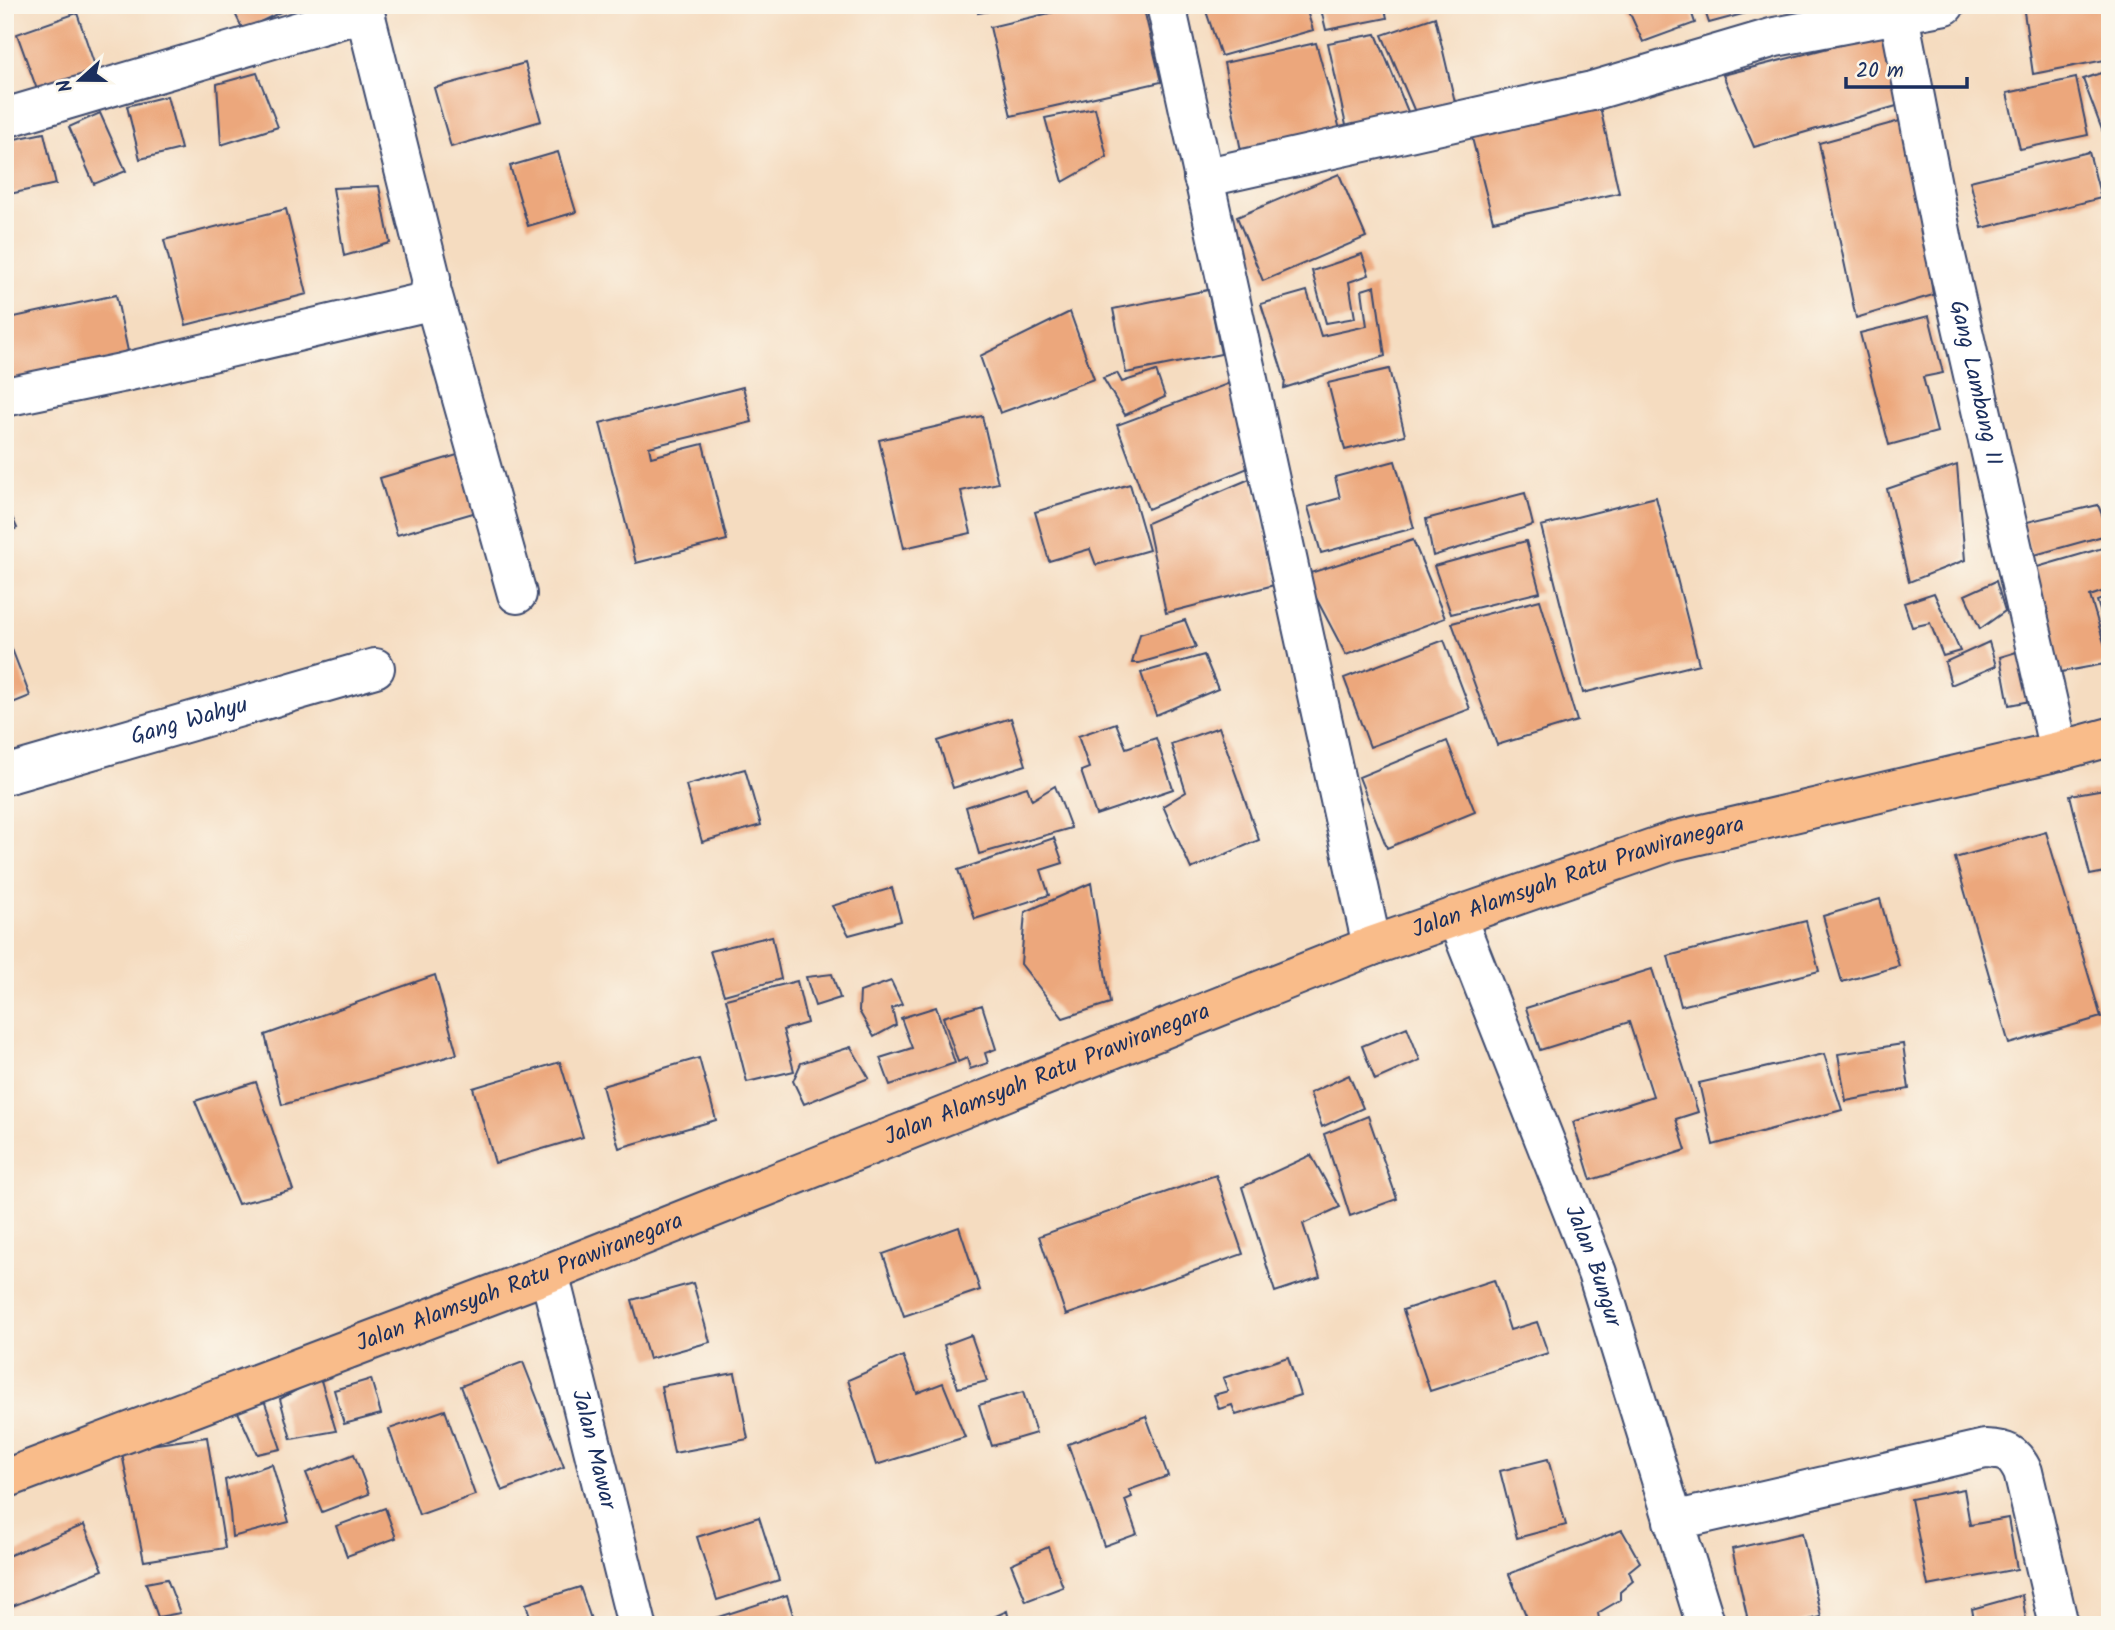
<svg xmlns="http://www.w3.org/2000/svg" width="2115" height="1630" viewBox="0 0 2115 1630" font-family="Kalam,sans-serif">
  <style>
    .building { fill: #eca77b }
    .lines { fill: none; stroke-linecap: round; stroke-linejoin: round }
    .minor-casing { stroke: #3c496d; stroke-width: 42 }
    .primary-casing { stroke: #3c496d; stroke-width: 42 }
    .minor { stroke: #fff; stroke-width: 38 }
    .primary { stroke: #f9bc8a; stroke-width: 38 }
    .labels { text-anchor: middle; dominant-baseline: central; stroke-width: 5; stroke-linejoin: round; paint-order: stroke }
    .street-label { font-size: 23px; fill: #1b2f5e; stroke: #fbf7ec }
  </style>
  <rect width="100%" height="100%" fill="#fbf7ec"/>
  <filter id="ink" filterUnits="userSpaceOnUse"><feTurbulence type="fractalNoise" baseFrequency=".0143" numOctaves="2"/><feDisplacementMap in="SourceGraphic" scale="14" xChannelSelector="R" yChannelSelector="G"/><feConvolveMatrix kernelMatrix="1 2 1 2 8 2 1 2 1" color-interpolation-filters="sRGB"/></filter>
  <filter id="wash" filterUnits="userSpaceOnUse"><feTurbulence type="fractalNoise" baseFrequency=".00686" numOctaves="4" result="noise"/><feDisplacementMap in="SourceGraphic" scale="28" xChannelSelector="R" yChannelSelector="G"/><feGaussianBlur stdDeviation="1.57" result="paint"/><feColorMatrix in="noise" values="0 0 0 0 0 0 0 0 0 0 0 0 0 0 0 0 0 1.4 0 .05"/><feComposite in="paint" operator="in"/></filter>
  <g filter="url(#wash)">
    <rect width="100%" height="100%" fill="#f5dcc0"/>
    <g id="blocks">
      <path class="building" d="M 231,5 L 284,5 L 285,10 L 243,30 Z
        M 977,5 L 1010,5 L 1011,7 L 978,13 Z
        M 1084,5 L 1143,5 L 1161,82 L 1011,116 L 990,27 Z
        M 1204,5 L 1305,5 L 1313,30 L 1221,56 Z
        M 1320,5 L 1384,5 L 1387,18 L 1326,30 Z
        M 1626,5 L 1689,5 L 1695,23 L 1643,42 Z
        M 1703,5 L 1749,5 L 1750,12 L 1709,23 Z
        M 2023,5 L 2110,5 L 2110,59 L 2033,74 Z
        M 77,13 L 98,75 L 39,95 L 17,34 Z
        M 1435,17 L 1455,102 L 1415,112 L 1382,35 Z
        M 1887,33 L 1900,105 L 1754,147 L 1723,75 Z
        M 1376,34 L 1409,114 L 1347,130 L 1328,43 Z
        M 1316,43 L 1341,133 L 1242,156 L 1224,63 Z
        M 525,63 L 541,121 L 451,147 L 434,88 Z
        M 2110,70 L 2110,132 L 2104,135 L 2083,79 Z
        M 257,73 L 278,127 L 221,145 L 217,84 Z
        M 2076,78 L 2088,135 L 2020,149 L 2007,93 Z
        M 167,96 L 181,149 L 140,159 L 127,106 Z
        M 1598,98 L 1619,193 L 1493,221 L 1469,126 Z
        M 1095,108 L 1107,157 L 1063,182 L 1045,118 Z
        M 100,113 L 126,171 L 94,184 L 69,127 Z
        M 1907,119 L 1933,295 L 1856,318 L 1819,143 Z
        M 44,133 L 56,184 L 5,195 L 5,141 Z
        M 558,152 L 576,212 L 528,226 L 510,166 Z
        M 2089,152 L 2101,198 L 1982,228 L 1970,181 Z
        M 1339,174 L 1366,237 L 1263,281 L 1237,217 Z
        M 379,186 L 390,243 L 344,256 L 333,188 Z
        M 286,209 L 307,294 L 186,325 L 164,240 Z
        M 1362,254 L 1369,275 L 1349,282 L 1355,318 L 1326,323 L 1312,271 Z
        M 1375,286 L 1385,356 L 1284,388 L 1285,380 L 1261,304 L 1307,291 L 1321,336 L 1367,326 L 1362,290 Z
        M 1208,290 L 1221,354 L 1126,373 L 1113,309 Z
        M 116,295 L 129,356 L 5,384 L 5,319 Z
        M 1070,312 L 1094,379 L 1000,413 L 980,356 Z
        M 1929,316 L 1943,373 L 1923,377 L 1937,432 L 1889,445 L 1860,333 Z
        M 1389,369 L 1405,435 L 1345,450 L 1328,383 Z
        M 1156,371 L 1165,397 L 1125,415 L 1103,378 L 1117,373 L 1122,382 Z
        M 1238,380 L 1258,464 L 1148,509 L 1117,425 Z
        M 743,387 L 752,422 L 649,447 L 651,457 L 703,444 L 727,540 L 636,563 L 600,423 Z
        M 982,416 L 998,483 L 961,491 L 971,533 L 904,548 L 879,440 Z
        M 464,453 L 480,511 L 397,535 L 380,478 Z
        M 1395,461 L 1414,528 L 1321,553 L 1308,507 L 1340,498 L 1335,477 Z
        M 1957,465 L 1965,560 L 1909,582 L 1887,489 Z
        M 1252,478 L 1278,584 L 1166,613 L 1147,523 Z
        M 1130,484 L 1149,550 L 1096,565 L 1090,549 L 1049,561 L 1035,512 Z
        M 1525,493 L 1533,525 L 1433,556 L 1426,519 Z
        M 1656,497 L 1699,664 L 1583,693 L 1541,526 Z
        M 5,502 L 17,528 L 5,534 Z
        M 2098,505 L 2110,534 L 2031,556 L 2023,523 Z
        M 1413,540 L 1445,618 L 1346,655 L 1304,575 Z
        M 1526,541 L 1540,592 L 1451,614 L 1434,566 Z
        M 2106,547 L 2110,557 L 2110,589 L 2090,596 L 2110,663 L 2061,672 L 2034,568 Z
        M 1996,581 L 2005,611 L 1980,629 L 1965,595 Z
        M 1934,593 L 1960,651 L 1943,656 L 1930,623 L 1912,627 L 1904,603 Z
        M 2110,596 L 2110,639 L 2109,639 L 2097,601 Z
        M 1540,600 L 1577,721 L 1497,745 L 1452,623 Z
        M 1185,620 L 1196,647 L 1139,663 L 1132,663 L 1140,634 Z
        M 5,631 L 30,696 L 5,706 Z
        M 1444,640 L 1470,709 L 1370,747 L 1344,678 Z
        M 1989,642 L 1996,666 L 1951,685 L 1945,662 Z
        M 2023,650 L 2035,700 L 2009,705 L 2000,657 Z
        M 1204,655 L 1218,689 L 1156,715 L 1141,673 Z
        M 1011,718 L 1026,765 L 953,788 L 938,741 Z
        M 1116,723 L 1126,748 L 1156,738 L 1173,789 L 1096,815 L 1081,771 L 1089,768 L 1078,736 Z
        M 1219,727 L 1259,840 L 1191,869 L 1163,806 L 1186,792 L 1171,744 Z
        M 1447,741 L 1475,812 L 1387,848 L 1359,777 Z
        M 745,769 L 761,825 L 702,842 L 686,785 Z
        M 1055,786 L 1071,828 L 979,854 L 966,807 L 1027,787 L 1032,800 Z
        M 2110,788 L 2110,871 L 2090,875 L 2070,795 Z
        M 2046,832 L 2101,1017 L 2009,1044 L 1955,858 Z
        M 1054,838 L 1063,863 L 1041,870 L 1049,895 L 975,919 L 958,870 Z
        M 1091,883 L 1110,1003 L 1063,1018 L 1021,964 L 1025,912 Z
        M 892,888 L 901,921 L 849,935 L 832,906 Z
        M 1880,899 L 1899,966 L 1842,982 L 1823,916 Z
        M 1806,921 L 1819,971 L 1681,1006 L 1668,956 Z
        M 772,936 L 781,979 L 724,995 L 710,951 Z
        M 1652,969 L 1698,1112 L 1676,1119 L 1686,1150 L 1591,1180 L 1573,1122 L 1653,1096 L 1629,1022 L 1540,1050 L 1526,1008 Z
        M 832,974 L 840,998 L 815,1006 L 806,977 Z
        M 435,975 L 457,1054 L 282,1105 L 265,1035 Z
        M 797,981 L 807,1023 L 783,1030 L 794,1071 L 747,1082 L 726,999 Z
        M 891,981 L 902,1004 L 892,1008 L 896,1025 L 874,1037 L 859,1011 L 860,992 Z
        M 982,1005 L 996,1049 L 985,1053 L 988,1063 L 970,1069 L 967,1058 L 958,1062 L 943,1017 Z
        M 936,1007 L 955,1063 L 890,1085 L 880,1058 L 912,1048 L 901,1018 Z
        M 1407,1027 L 1420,1060 L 1375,1080 L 1362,1046 Z
        M 1903,1044 L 1909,1089 L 1846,1101 L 1838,1054 Z
        M 851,1047 L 869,1078 L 804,1104 L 793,1081 L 801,1063 Z
        M 1824,1054 L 1842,1110 L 1713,1145 L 1699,1083 Z
        M 699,1058 L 716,1120 L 619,1148 L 602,1086 Z
        M 560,1062 L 583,1137 L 495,1163 L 473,1088 Z
        M 1349,1075 L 1363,1108 L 1322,1127 L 1310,1093 Z
        M 256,1082 L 293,1190 L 238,1204 L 195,1101 Z
        M 1368,1116 L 1397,1199 L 1350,1216 L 1324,1134 Z
        M 1311,1155 L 1340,1207 L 1303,1224 L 1320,1277 L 1275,1292 L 1242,1187 Z
        M 1216,1175 L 1243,1254 L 1066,1315 L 1039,1236 Z
        M 959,1227 L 980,1290 L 904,1316 L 883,1254 Z
        M 1494,1280 L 1510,1330 L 1537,1322 L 1548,1353 L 1430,1391 L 1403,1310 Z
        M 693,1283 L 710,1342 L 649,1359 L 632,1300 Z
        M 971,1335 L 987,1381 L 958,1388 L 944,1345 Z
        M 903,1356 L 917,1393 L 943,1383 L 965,1437 L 876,1465 L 848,1380 Z
        M 1288,1357 L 1300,1395 L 1236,1415 L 1232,1405 L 1219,1409 L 1214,1395 L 1228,1391 L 1223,1378 Z
        M 523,1362 L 564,1467 L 502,1491 L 461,1386 Z
        M 735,1373 L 748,1439 L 674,1453 L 661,1386 Z
        M 320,1377 L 336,1431 L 291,1439 L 280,1399 Z
        M 371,1379 L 381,1414 L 344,1424 L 334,1390 Z
        M 1023,1392 L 1036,1433 L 992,1446 L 979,1405 Z
        M 264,1400 L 281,1449 L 257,1454 L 237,1410 Z
        M 445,1410 L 475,1495 L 419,1515 L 389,1429 Z
        M 1146,1416 L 1168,1476 L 1129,1490 L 1132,1497 L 1125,1500 L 1137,1534 L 1104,1546 L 1068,1444 Z
        M 207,1437 L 225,1548 L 144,1561 L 121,1449 Z
        M 354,1454 L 369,1494 L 322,1512 L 306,1473 Z
        M 1548,1459 L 1566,1525 L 1517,1538 L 1500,1471 Z
        M 272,1464 L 289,1522 L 232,1537 L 230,1512 L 225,1480 Z
        M 1964,1489 L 1970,1525 L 2008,1518 L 2017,1569 L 1928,1586 L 1911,1499 Z
        M 385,1508 L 396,1538 L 347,1556 L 336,1526 Z
        M 759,1517 L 779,1580 L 717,1600 L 697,1537 Z
        M 84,1525 L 103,1570 L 5,1609 L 5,1557 Z
        M 1622,1530 L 1640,1562 L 1629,1571 L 1633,1581 L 1620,1592 L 1620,1600 L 1598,1613 L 1600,1625 L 1530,1625 L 1509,1574 Z
        M 1802,1533 L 1821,1617 L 1788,1625 L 1749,1625 L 1732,1549 Z
        M 1048,1547 L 1063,1587 L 1026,1601 L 1011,1564 Z
        M 167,1579 L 180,1613 L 158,1617 L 146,1583 Z
        M 580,1587 L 593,1625 L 533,1625 L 526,1604 Z
        M 787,1595 L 796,1625 L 707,1625 L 706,1621 Z
        M 2022,1595 L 2027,1625 L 1975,1625 L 1972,1609 Z
        M 1007,1611 L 1010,1625 L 976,1625 Z"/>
    </g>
  </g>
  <g filter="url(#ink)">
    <use href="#blocks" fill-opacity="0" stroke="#3c496d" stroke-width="2"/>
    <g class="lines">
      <g class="minor-casing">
        <g id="minor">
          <path d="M 1166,5 L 1372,946"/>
          <path id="s1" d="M 1899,15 L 1945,252 L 2059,751"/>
          <path d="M 5,118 L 364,12"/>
          <path d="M 1203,178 L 1592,91 L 1775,37 L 1945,5"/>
          <path d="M 431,289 L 517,594"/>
          <path d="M 5,397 L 121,373 L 421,303 C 430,296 431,289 431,278 L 363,5"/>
          <path id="s2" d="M 5,775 L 375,668"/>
          <path id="s3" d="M 1456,916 L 1597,1273 L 1706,1625"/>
          <path id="s4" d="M 549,1273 L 637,1625"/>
          <path d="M 1673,1521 L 1985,1449 C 2006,1450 2013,1452 2023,1472 L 2059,1625"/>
        </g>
      </g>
      <g class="primary-casing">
        <g id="primary">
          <path id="s5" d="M 5,1479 L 549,1273 L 1372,946 L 1673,841 L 2059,751 L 2110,737"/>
        </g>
      </g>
      <use href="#minor" class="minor"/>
      <use href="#primary" class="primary"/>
    </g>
  </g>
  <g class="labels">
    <g class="street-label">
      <text stroke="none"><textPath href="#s1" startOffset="376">Gang Lambang II</textPath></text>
      <text stroke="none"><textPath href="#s2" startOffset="192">Gang Wahyu</textPath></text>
      <text stroke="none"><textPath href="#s5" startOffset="1685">Jalan Alamsyah Ratu Prawiranegara</textPath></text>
      <text stroke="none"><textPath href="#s5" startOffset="1118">Jalan Alamsyah Ratu Prawiranegara</textPath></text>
      <text stroke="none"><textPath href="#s3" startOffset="376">Jalan Bungur</textPath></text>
      <text stroke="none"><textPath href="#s5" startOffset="551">Jalan Alamsyah Ratu Prawiranegara</textPath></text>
      <text stroke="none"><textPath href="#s4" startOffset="182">Jalan Mawar</textPath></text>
    </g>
  </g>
  <rect width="2115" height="1630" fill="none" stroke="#fbf7ec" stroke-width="28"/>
  <g transform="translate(80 80) rotate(249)" stroke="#fbf7ec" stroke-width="5" paint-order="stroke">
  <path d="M0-5L12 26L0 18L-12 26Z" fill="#1b2f5e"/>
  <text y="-10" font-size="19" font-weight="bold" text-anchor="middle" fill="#1b2f5e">N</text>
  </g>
  <path d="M1846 77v10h121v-10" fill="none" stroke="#1b2f5e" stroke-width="3.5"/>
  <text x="1856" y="77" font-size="21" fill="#1b2f5e" stroke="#fbf7ec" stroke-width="5" paint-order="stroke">20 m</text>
</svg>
